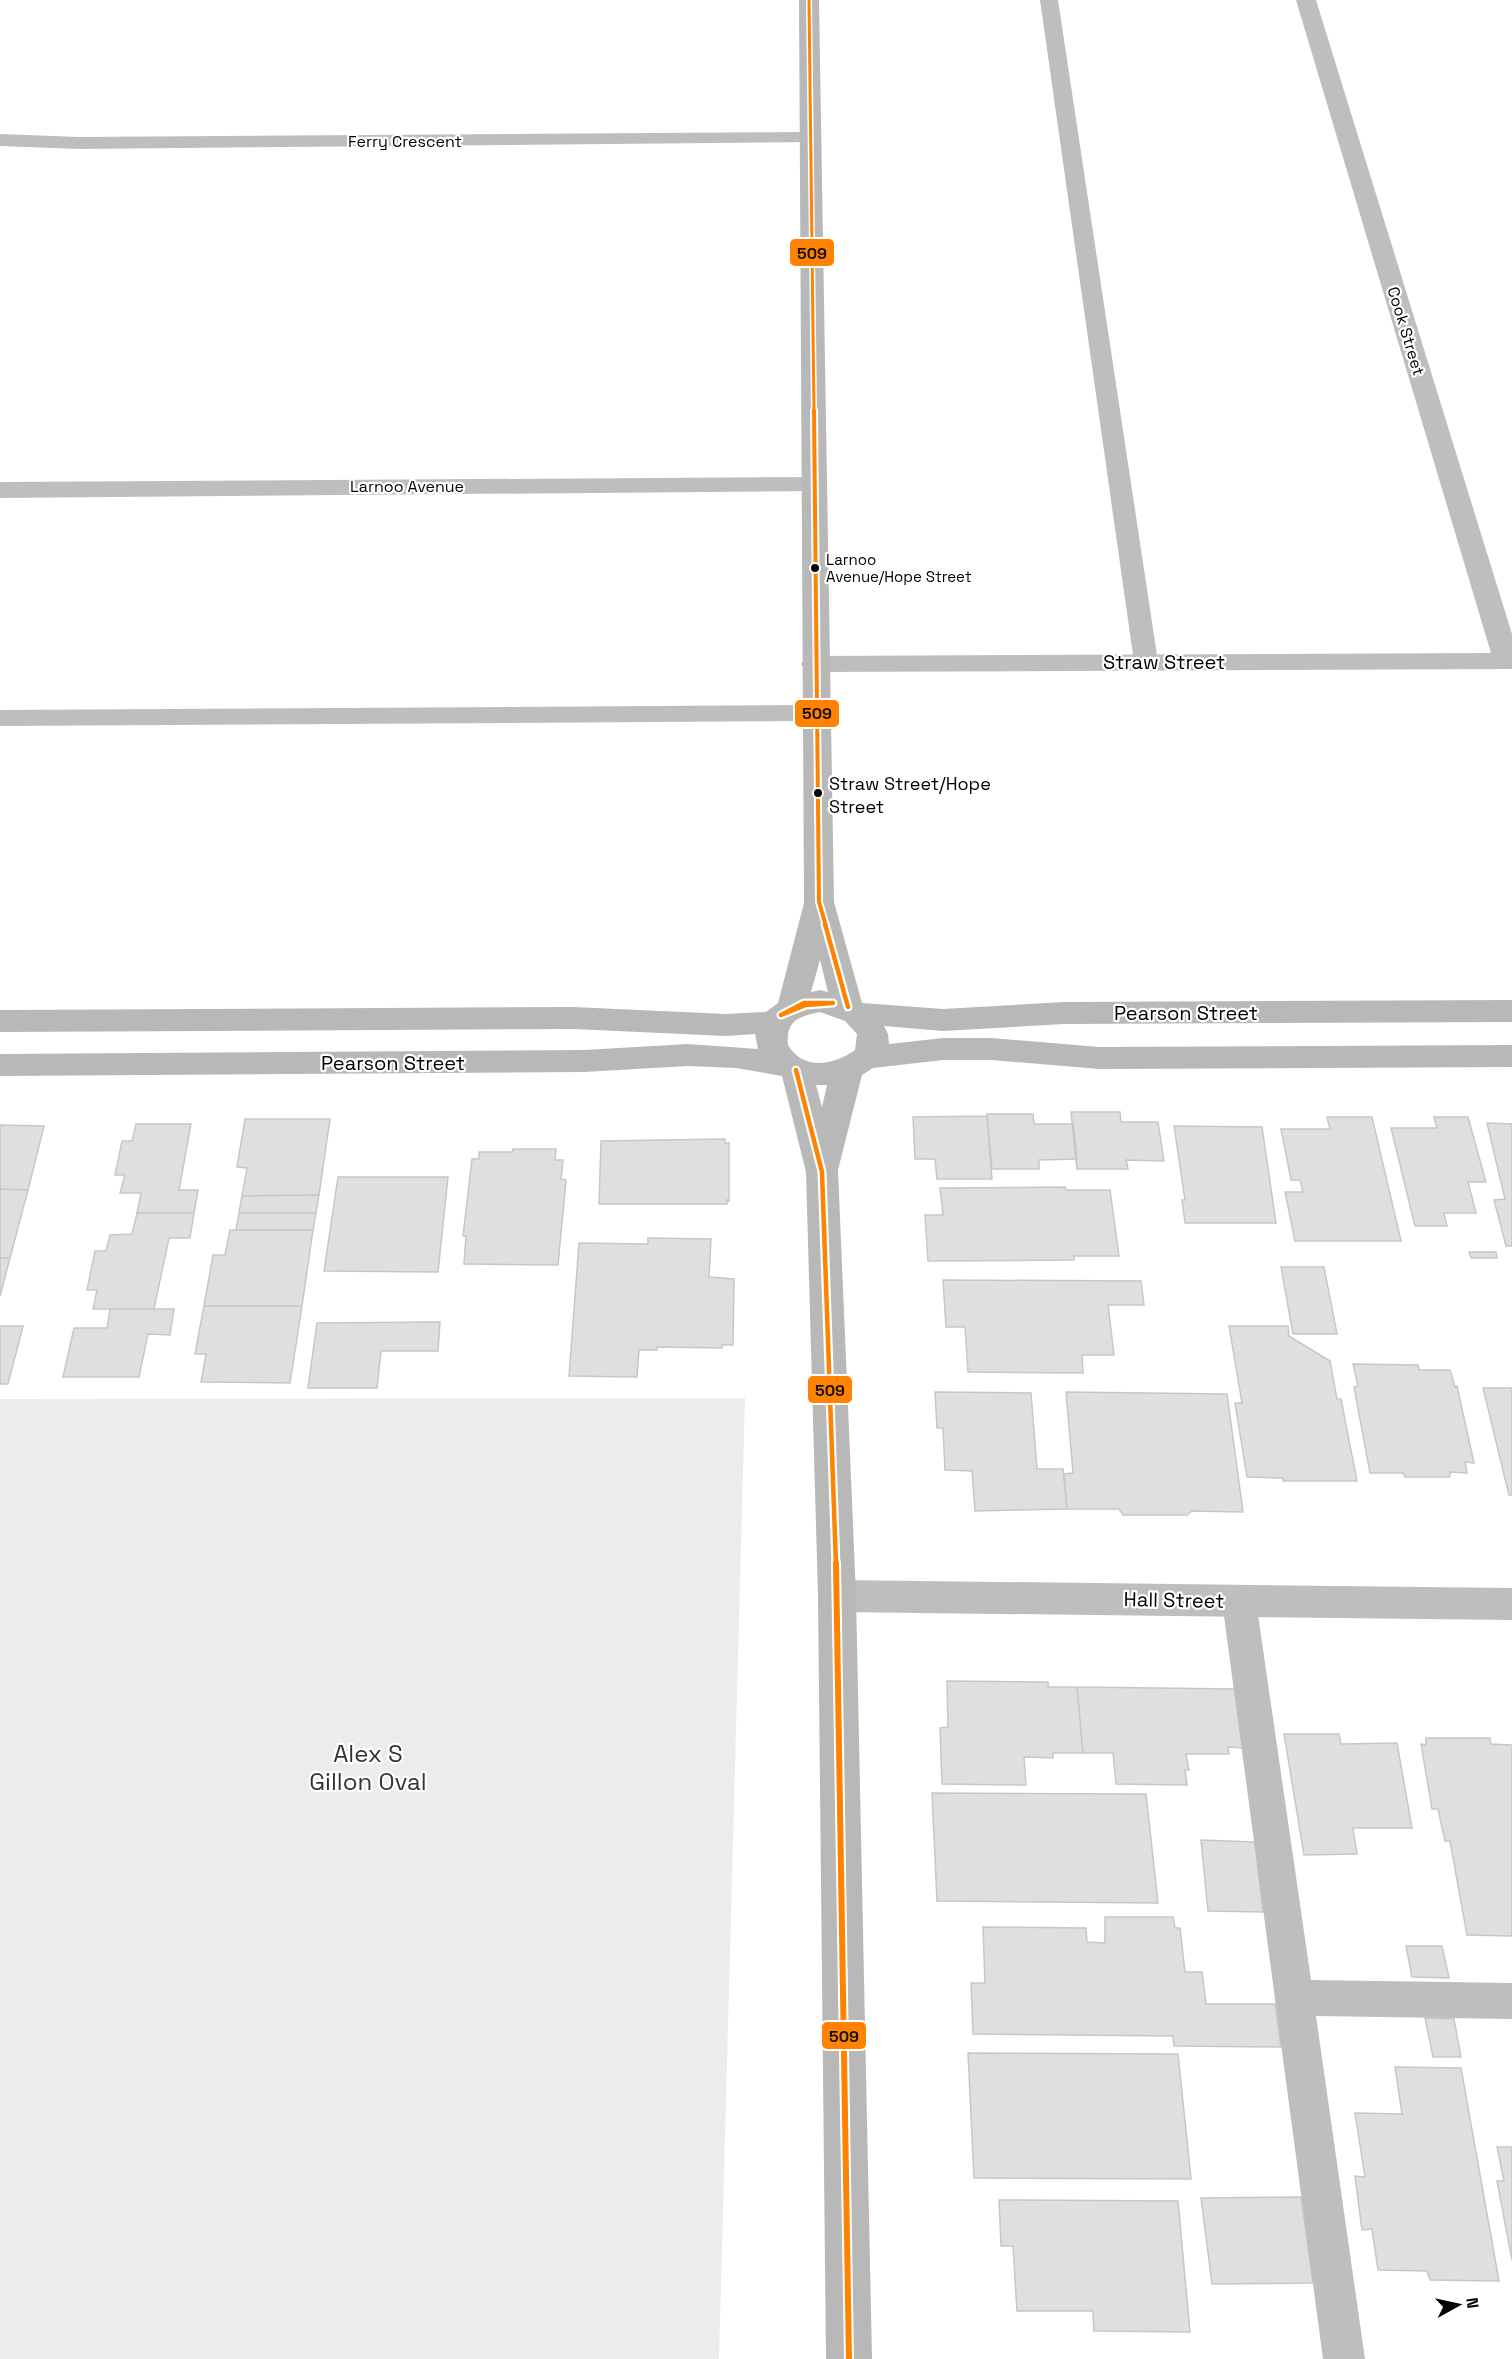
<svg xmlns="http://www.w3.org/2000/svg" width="1512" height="2359" viewBox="0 0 1512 2359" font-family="'Space Grotesk',sans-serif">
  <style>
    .green { fill: #ececec }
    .building { fill: #dfdfdf; stroke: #c7c7c7; stroke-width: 1.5 }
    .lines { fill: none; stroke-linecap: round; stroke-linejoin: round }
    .lane { fill: #bebebe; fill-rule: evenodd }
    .street { fill: #bebebe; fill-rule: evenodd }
    .secondary { fill: #b8b8b8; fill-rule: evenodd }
    .bus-1-far3-casing { stroke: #fff; stroke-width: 6 }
    .bus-1-far2-casing { stroke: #fff; stroke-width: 8 }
    .bus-1-far1-casing { stroke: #fff; stroke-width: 9 }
    .bus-1-casing { stroke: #fff; stroke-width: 10 }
    .bus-1-far3 { stroke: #ff8200; stroke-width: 3 }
    .bus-1-far2 { stroke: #ff8200; stroke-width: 4 }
    .bus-1-far1 { stroke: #ff8200; stroke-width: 4.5 }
    .bus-1 { stroke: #ff8200; stroke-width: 6 }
    .bus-dot { fill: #000; stroke: #fff; stroke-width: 2 }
    .labels { text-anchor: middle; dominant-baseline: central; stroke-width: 4.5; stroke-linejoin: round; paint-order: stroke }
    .far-bus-label { font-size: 15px; fill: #000; stroke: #fff; text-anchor: start }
    .far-street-label { font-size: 16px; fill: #000; stroke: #fff }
    .bus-label { font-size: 18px; fill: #000; stroke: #fff; text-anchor: start }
    .street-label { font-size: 20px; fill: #000; stroke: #fff }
    .near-park-label { font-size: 24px; fill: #333; stroke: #fff }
    .line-badge { stroke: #fff; stroke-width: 2 }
    .pale-badge-label { font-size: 16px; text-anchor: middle; font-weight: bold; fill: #111 }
  </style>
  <rect width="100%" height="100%" fill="#fff"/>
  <path class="green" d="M 745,1398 L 719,2359 L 0,2359 L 0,1399 Z"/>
  <path class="building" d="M 1071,1112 L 1120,1112 L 1121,1122 L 1158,1122 L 1164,1161 L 1126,1160 L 1128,1169 L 1077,1169 Z
    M 987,1114 L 1033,1114 L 1034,1124 L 1073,1124 L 1077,1159 L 1039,1160 L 1039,1169 L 992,1169 Z
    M 987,1116 L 992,1179 L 937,1179 L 935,1159 L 915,1159 L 913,1117 Z
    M 1327,1117 L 1372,1117 L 1401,1241 L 1295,1241 L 1285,1192 L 1303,1192 L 1300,1180 L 1291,1180 L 1281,1129 L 1330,1129 Z
    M 1434,1117 L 1468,1117 L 1486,1182 L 1468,1182 L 1476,1213 L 1444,1213 L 1447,1226 L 1415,1226 L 1391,1128 L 1437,1128 Z
    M 245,1119 L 330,1119 L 319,1195 L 242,1196 L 247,1168 L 237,1167 Z
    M 1487,1123 L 1512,1124 L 1512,1246 L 1506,1246 L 1494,1200 L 1505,1199 Z
    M 136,1124 L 191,1124 L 179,1190 L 198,1190 L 194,1213 L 137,1213 L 141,1193 L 120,1193 L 125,1175 L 115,1175 L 122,1141 L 132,1141 Z
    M 0,1125 L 44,1126 L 28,1190 L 0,1189 Z
    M 1174,1126 L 1262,1127 L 1276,1223 L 1185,1223 L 1182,1200 L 1185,1200 Z
    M 725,1139 L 725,1143 L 729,1143 L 729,1201 L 726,1200 L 727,1204 L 599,1204 L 601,1141 Z
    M 513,1149 L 556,1149 L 555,1160 L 563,1160 L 561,1179 L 566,1180 L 558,1265 L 464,1264 L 466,1236 L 463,1236 L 472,1159 L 479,1159 L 479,1152 L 512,1152 Z
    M 338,1177 L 448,1177 L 438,1272 L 324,1271 Z
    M 1065,1187 L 1066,1190 L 1110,1190 L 1119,1256 L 1074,1256 L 1074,1260 L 928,1261 L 925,1215 L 943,1215 L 940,1188 Z
    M 0,1189 L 28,1190 L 10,1258 L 0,1258 Z
    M 319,1195 L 316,1213 L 239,1213 L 242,1196 Z
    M 137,1213 L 194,1213 L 190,1238 L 169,1238 L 154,1309 L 93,1309 L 97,1290 L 87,1290 L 95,1251 L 106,1251 L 110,1235 L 132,1234 Z
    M 239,1213 L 316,1213 L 313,1230 L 236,1230 Z
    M 230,1230 L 313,1230 L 302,1306 L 204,1306 L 213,1255 L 225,1255 Z
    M 648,1238 L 711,1239 L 709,1277 L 734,1279 L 733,1345 L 722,1345 L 722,1348 L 657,1347 L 657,1350 L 639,1350 L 637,1377 L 569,1376 L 579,1243 L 648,1244 Z
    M 1469,1252 L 1496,1252 L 1497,1258 L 1471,1258 Z
    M 0,1258 L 10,1258 L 0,1296 Z
    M 1281,1267 L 1324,1267 L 1337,1334 L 1293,1334 Z
    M 943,1280 L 1141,1281 L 1144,1305 L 1108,1305 L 1114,1355 L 1082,1355 L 1083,1373 L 968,1372 L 965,1327 L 946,1327 Z
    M 204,1306 L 302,1306 L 290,1383 L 201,1382 L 206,1354 L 195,1354 Z
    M 110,1309 L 174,1309 L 170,1335 L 148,1334 L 139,1377 L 63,1377 L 74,1328 L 107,1328 Z
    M 440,1322 L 438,1351 L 381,1351 L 377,1388 L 308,1388 L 317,1323 Z
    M 0,1326 L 23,1326 L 8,1384 L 0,1384 Z
    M 1229,1326 L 1288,1326 L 1289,1336 L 1330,1361 L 1337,1399 L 1341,1399 L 1357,1481 L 1283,1481 L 1283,1478 L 1247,1477 L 1235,1403 L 1242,1403 Z
    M 1353,1364 L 1418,1365 L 1419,1370 L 1450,1370 L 1455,1387 L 1457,1386 L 1474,1463 L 1465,1462 L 1467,1473 L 1450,1472 L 1450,1477 L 1405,1477 L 1403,1473 L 1370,1473 L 1354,1387 L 1358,1386 Z
    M 1483,1388 L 1512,1388 L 1512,1495 L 1509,1495 Z
    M 935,1392 L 1031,1393 L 1037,1469 L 1063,1469 L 1067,1509 L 975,1511 L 972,1471 L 945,1470 L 943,1428 L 937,1428 Z
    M 1066,1392 L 1227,1394 L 1243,1512 L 1192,1511 L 1187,1515 L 1123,1515 L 1119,1509 L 1067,1509 L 1064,1474 L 1073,1473 Z
    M 947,1681 L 1048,1682 L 1048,1687 L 1077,1687 L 1083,1753 L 1053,1753 L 1053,1758 L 1024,1757 L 1026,1785 L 942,1784 L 940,1728 L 948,1727 Z
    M 1077,1687 L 1236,1689 L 1244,1748 L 1228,1747 L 1229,1754 L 1186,1754 L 1189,1770 L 1185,1770 L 1187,1785 L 1116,1784 L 1113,1753 L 1083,1753 Z
    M 1284,1734 L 1339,1734 L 1341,1744 L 1397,1743 L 1412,1828 L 1353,1828 L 1357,1854 L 1304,1855 Z
    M 1426,1738 L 1490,1738 L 1491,1744 L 1512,1745 L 1512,1936 L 1467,1935 L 1450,1841 L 1445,1841 L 1438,1809 L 1432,1809 L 1421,1744 L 1426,1745 Z
    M 932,1793 L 1146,1794 L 1158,1903 L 937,1901 Z
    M 1201,1840 L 1255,1842 L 1263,1912 L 1208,1911 Z
    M 1105,1917 L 1173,1917 L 1175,1928 L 1180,1928 L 1185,1972 L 1202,1972 L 1206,2004 L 1275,2004 L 1281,2047 L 1174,2046 L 1173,2036 L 973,2034 L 971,1983 L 985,1983 L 983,1927 L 1086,1928 L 1087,1942 L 1105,1943 Z
    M 1406,1946 L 1442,1946 L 1449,1978 L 1412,1977 Z
    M 1425,2018 L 1454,2019 L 1461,2057 L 1433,2057 Z
    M 968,2053 L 1178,2054 L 1191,2179 L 974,2178 Z
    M 1395,2067 L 1461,2068 L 1499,2281 L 1430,2280 L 1427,2271 L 1378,2270 L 1372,2229 L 1362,2230 L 1355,2176 L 1365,2177 L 1355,2113 L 1402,2114 Z
    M 1497,2147 L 1512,2147 L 1512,2260 L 1497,2181 L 1504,2181 Z
    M 1301,2197 L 1313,2283 L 1212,2284 L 1201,2198 Z
    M 999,2200 L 1178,2201 L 1190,2332 L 1094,2331 L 1093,2311 L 1017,2311 L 1013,2246 L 1001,2246 Z"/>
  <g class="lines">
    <path class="lane" d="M 1040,0 L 1058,0 L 1158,662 L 1155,667 L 1146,669 L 1137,667 L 1134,662 Z
      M 817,705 L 826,708 L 830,713 L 826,718 L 817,721 L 0,726 L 0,710 Z
      M 1239,1587 L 1251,1591 L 1256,1601 L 1311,1980 L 1512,1983 L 1512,2019 L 1316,2016 L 1365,2359 L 1323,2359 L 1222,1601 L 1227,1591 Z"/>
    <path class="street" d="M 1296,0 L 1316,0 L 1512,634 L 1512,669 L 815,672 L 805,670 L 801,664 L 805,658 L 815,656 L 1491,653 Z
      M 810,132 L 817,134 L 820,138 L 817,142 L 79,149 L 0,146 L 0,134 L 79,137 Z
      M 813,477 L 822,479 L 825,484 L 822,489 L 813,491 L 0,498 L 0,482 Z
      M 837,1580 L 1512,1588 L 1512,1620 L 837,1612 L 824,1607 L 818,1596 L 824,1585 Z"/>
    <path class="secondary" d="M 799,0 L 819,0 L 834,902 L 862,1003 L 943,1009 L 1064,1002 L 1512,1000 L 1512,1022 L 1064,1024 L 943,1031 L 884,1026 L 888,1034 L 889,1044 L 943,1038 L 991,1038 L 1099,1047 L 1512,1045 L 1512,1067 L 1099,1069 L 991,1060 L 943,1060 L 873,1068 L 862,1075 L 838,1170 L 856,1596 L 872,2359 L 826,2359 L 818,1596 L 806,1172 L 782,1076 L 736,1068 L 688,1066 L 584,1072 L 0,1076 L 0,1054 L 584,1050 L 688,1044 L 758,1049 L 755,1034 L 726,1036 L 573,1029 L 0,1032 L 0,1010 L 573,1007 L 726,1014 L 766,1012 L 778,1003 L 804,903 ZM 820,960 L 828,992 L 820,990 L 811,992 ZM 820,1012 L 845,1021 L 857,1034 L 855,1050 C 834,1065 803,1071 788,1045 C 786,1020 798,1017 820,1012 ZM 816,1085 L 827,1085 L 822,1107 Z"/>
    <g class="bus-1-far3-casing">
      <path id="bus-1-far3" d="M 809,0 L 814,413"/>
    </g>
    <g class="bus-1-far2-casing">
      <path id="bus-1-far2" d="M 814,411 L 819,902 L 826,926"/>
    </g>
    <g class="bus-1-far1-casing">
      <path id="bus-1-far1" d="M 825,924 L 848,1007
        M 781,1015 L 804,1003 L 833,1003
        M 781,1015 L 806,1005 L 833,1003
        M 796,1070 L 822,1172 L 836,1565"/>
    </g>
    <g class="bus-1-casing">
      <path id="bus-1" d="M 836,1563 L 849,2359"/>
    </g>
    <use href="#bus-1-far3" class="bus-1-far3"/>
    <use href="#bus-1-far2" class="bus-1-far2"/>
    <use href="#bus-1-far1" class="bus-1-far1"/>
    <use href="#bus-1" class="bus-1"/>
  </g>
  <g class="bus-dot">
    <circle cx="815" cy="568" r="5"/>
    <circle cx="818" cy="793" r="5"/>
  </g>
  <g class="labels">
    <g class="far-bus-label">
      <text x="826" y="559">Larnoo<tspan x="826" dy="17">Avenue/Hope Street</tspan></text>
    </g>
    <g class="far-street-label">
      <text x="405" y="141">Ferry Crescent</text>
      <text transform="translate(1406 331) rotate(73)">Cook Street</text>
      <text x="407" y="486">Larnoo Avenue</text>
    </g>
    <g class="bus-label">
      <text x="829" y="783">Straw Street/Hope<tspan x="829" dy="23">Street</tspan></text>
    </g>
    <g class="street-label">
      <text x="1164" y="662">Straw Street</text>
      <text x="1186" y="1013">Pearson Street</text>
      <text x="393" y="1063">Pearson Street</text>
      <text transform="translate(1174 1600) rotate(1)">Hall Street</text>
    </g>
    <g class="near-park-label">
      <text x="368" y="1753">Alex S<tspan x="368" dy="28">Gillon Oval</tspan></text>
    </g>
  </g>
  <g class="line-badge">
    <rect x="789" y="238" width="46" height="29" rx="6" fill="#ff8200"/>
    <rect x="794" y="699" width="46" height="29" rx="6" fill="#ff8200"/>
    <rect x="807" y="1375" width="46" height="29" rx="6" fill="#ff8200"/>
    <rect x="821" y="2021" width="46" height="29" rx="6" fill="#ff8200"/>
  </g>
  <g class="pale-badge-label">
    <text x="812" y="259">509</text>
    <text x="817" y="719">509</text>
    <text x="830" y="1396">509</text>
    <text x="844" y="2042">509</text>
  </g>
  <g transform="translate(1458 2305) rotate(82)" stroke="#ffffff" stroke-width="4.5" paint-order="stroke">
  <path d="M0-4.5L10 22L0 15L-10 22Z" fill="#000000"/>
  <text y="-9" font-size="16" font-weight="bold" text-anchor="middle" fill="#000000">N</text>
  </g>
</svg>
